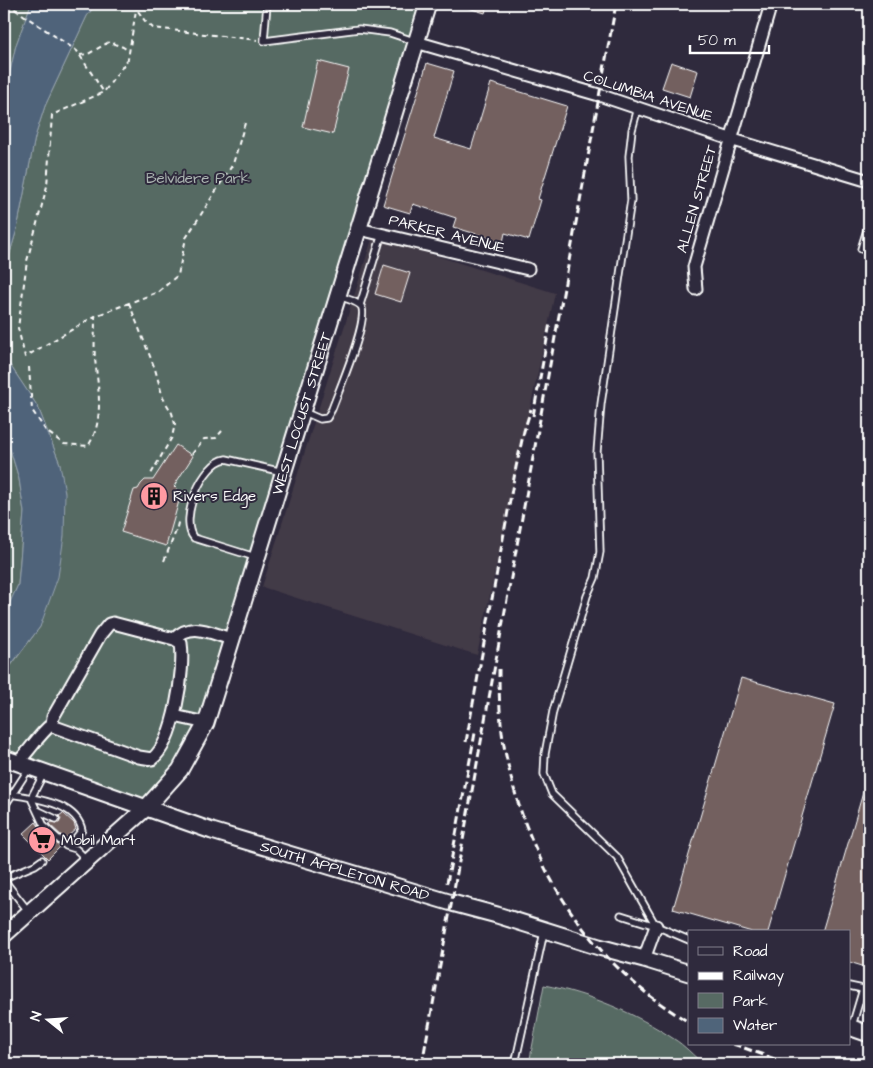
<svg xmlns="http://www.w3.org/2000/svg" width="873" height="1068" viewBox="0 0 873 1068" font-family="'Architects Daughter',sans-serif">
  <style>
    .built { fill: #433a47 }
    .green { fill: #576a63; stroke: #abb4b1 }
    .water { fill: #4f647a; stroke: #95a2af }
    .building { fill: #73605f; stroke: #fff }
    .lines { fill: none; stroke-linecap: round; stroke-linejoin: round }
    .lane-casing { stroke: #fff; stroke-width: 9 }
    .street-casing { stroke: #fff; stroke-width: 15 }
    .secondary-casing { stroke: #fff; stroke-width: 19 }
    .path { stroke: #fff; stroke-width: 2; stroke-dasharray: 5 4; stroke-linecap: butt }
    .lane { stroke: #2f2a3d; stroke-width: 5.5 }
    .street { stroke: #2f2a3d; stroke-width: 11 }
    .secondary { stroke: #2f2a3d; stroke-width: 15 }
    .rail { stroke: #fff; stroke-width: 3; stroke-dasharray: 8 4; stroke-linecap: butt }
    .labels { text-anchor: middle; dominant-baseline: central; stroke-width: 4; stroke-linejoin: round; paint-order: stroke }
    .street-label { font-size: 15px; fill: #fff; stroke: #2f2a3d }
    .park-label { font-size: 15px; fill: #abb4b1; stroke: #2f2a3d }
    .poi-label { font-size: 15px; fill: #fff; stroke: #2f2a3d; text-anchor: start }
  </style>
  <rect width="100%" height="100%" fill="#2f2a3d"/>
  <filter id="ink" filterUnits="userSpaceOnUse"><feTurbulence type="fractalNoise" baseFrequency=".02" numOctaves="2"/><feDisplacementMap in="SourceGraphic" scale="10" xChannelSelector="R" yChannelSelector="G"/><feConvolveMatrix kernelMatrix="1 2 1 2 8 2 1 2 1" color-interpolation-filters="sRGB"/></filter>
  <g filter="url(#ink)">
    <path class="built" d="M 373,236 L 555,293 L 477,655 L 262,587 Z"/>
    <path class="green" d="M 4,4 L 31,4 L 16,45 L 4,98 Z
      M 96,4 L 428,4 L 206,723 L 145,809 L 4,757 L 4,675 L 40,627 L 60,464 L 38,407 L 4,356 L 4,273 L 17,229 L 35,137 L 45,106 L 87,16 Z
      M 4,429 L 19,479 L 24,512 L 18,585 L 4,615 Z
      M 544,985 C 590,994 635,1013 674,1039 C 684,1045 694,1056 703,1064 L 529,1064 Z"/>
    <path class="water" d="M 31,4 L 96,4 L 87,16 L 45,106 L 35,137 L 17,229 L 4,273 L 4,98 L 16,45 Z
      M 4,356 L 38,407 L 60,464 L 65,493 L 64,536 L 58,577 L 40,627 L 4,674 L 4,615 L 18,585 L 24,512 L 19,479 L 4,429 Z"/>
    <path class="building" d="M 462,4 L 488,4 L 485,13 L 462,6 Z
      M 318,61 L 349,69 L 333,134 L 303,127 Z
      M 671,62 L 698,71 L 690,97 L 662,88 Z
      M 427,63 L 454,71 L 434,138 L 471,149 L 491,83 L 567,106 L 538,199 L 541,200 L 529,240 L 505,233 L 503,242 L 453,227 L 456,218 L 413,204 L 410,213 L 383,205 Z
      M 384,265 L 410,273 L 401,302 L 375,294 Z
      M 176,445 L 193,456 L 174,486 L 177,489 L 174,500 L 179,501 L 166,546 L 121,532 L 134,490 L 138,489 L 141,484 L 145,480 L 153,480 Z
      M 741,678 L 835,704 L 768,932 L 752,932 L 673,909 Z
      M 867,779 L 869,779 L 869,968 L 849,962 L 849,932 L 822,932 Z
      M 63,813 L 74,823 L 76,829 L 65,839 L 49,824 L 52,822 L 59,823 L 61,819 L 59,816 Z
      M 36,822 L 41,829 L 60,847 L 48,859 L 23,834 Z"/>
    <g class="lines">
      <g class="lane-casing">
        <path id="lane" d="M 267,4 L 264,41 L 359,29 L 390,33 L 414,41
          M 638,108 L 632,130 L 629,156 L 631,200 L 601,404 L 597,452 L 600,552 L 595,578 L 587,596 L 553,711 L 545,754 L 544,774 L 552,794 L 617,857 L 656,926
          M 861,249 L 869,223
          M 360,305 L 382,234
          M 304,412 L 320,419 L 327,418 L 332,409 C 339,390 367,325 362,308 C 360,302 344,298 338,296
          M 255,557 L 194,538 C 178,520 203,462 226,459 L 283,472
          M 44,773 L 31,798 L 44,826 L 66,846 L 76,849 L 87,860
          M 12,794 C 35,799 76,802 82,830 L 74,840
          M 4,807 L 30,767
          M 37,810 L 56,819
          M 4,878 L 35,865 L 42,860
          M 4,880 L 29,912
          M 621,915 L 656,926 L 689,940
          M 849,986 L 863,989 L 852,1026
          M 515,1064 L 544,932"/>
      </g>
      <g class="street-casing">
        <path id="street" d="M 416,42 L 599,95 L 730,139 L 869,181
          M 359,229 L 528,269
          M 696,289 L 694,267 L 771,4
          M 174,639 C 192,621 210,633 231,639
          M 174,716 L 206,723
          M 17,763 C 30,751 38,735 52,724 L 53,717 L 57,710 L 100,635 L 109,624 L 113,623 L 174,639 L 181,643 C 185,670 174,742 152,759 L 139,757 L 55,727 L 52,724
          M 644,959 L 656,926"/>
      </g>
      <g class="secondary-casing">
        <g id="secondary">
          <path id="s1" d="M 4,758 L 212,831 L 452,903 L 497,915 L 599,947 L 644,959 L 689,973"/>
          <path id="s2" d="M 4,935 L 145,809 L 180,770 L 206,723 L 428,4"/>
          <path d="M 849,1027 L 869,1034"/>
        </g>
      </g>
      <path class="path" d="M 7,4 L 77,51 L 103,91
        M 137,4 L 128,59 L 104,92 L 52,115 L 47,186 L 27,261 L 18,328 L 25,357 L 95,316 L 158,292 L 178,275 L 186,238 L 233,164 L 245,123
        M 138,11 L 145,21 L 153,28 L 257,40
        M 80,55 L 88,54 L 109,42 L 123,47 L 129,51
        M 129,303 L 155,369 L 163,398 L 172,413 L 175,424 L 172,437 L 151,474
        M 29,367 L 32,410 L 46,431 L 64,444 L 88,446 C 105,421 98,387 95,359 C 94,345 95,330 95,316
        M 192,454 L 204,439 L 216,438 L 222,431
        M 164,561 L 176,531 L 179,519"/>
      <use href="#lane" class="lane"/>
      <use href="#street" class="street"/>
      <use href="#secondary" class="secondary"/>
      <path class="rail" d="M 533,416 L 550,323
        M 499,669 C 499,700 500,731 507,760 C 529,867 593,967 689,1022
        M 466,742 L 516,467 L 524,431 L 531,409
        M 447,883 L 475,733
        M 733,1044 L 789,1064
        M 422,1064 L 616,4"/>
    </g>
  </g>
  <defs>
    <g id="building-disc" transform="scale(1.4375)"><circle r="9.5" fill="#ff9aa2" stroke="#2f2a3d"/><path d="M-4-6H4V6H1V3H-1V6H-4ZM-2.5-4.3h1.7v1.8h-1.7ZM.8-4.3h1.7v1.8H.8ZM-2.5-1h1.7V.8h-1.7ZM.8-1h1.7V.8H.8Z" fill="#111"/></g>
    <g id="supermarket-disc" transform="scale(1.4375)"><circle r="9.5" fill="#ff9aa2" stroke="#2f2a3d"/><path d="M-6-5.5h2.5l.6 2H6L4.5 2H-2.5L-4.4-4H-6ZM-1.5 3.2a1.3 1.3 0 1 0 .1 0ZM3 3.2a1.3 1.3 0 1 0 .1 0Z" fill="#111"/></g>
  </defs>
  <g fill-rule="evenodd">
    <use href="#building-disc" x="154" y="496"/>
    <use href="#supermarket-disc" x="42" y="840"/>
  </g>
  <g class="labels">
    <g class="street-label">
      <text transform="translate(648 96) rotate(18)">COLUMBIA AVENUE</text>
      <text transform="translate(697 199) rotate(-74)">ALLEN STREET</text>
      <text transform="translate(447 234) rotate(14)">PARKER AVENUE</text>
      <text stroke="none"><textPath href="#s2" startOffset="619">WEST LOCUST STREET</textPath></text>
      <text stroke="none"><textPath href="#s1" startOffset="359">SOUTH APPLETON ROAD</textPath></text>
    </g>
    <g class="park-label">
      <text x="198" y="178">Belvidere Park</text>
    </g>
    <g class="poi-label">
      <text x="173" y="496">Rivers Edge</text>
      <text x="61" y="840">Mobil Mart</text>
    </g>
  </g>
  <rect width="873" height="1068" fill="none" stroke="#2f2a3d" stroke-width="20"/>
  <rect x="10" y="10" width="853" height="1048" fill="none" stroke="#fff" stroke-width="2" filter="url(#ink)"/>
  <rect x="688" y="930" width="162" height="115" fill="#2f2a3d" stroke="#827f8b"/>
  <rect x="698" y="947" width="25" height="8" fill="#2f2a3d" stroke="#827f8b"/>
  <text x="733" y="956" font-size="15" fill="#ffffff">Road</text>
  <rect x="698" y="972" width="25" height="8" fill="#ffffff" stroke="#827f8b"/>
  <text x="733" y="980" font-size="15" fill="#ffffff">Railway</text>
  <rect x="698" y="993" width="25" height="15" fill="#576a63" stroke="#827f8b"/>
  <text x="733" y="1006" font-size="15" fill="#ffffff">Park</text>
  <rect x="698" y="1018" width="25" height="15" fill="#4f647a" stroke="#827f8b"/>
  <text x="733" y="1030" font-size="15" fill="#ffffff">Water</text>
  <g transform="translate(48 1020) rotate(287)" stroke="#2f2a3d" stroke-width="4" paint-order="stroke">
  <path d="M0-4L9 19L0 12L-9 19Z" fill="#ffffff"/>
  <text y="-8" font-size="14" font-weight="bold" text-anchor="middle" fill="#ffffff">N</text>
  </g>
  <path d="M690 45v8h79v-8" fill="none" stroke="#ffffff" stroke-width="2.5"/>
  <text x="698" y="45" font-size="15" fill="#ffffff" stroke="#2f2a3d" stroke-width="4" paint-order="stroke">50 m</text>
</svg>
